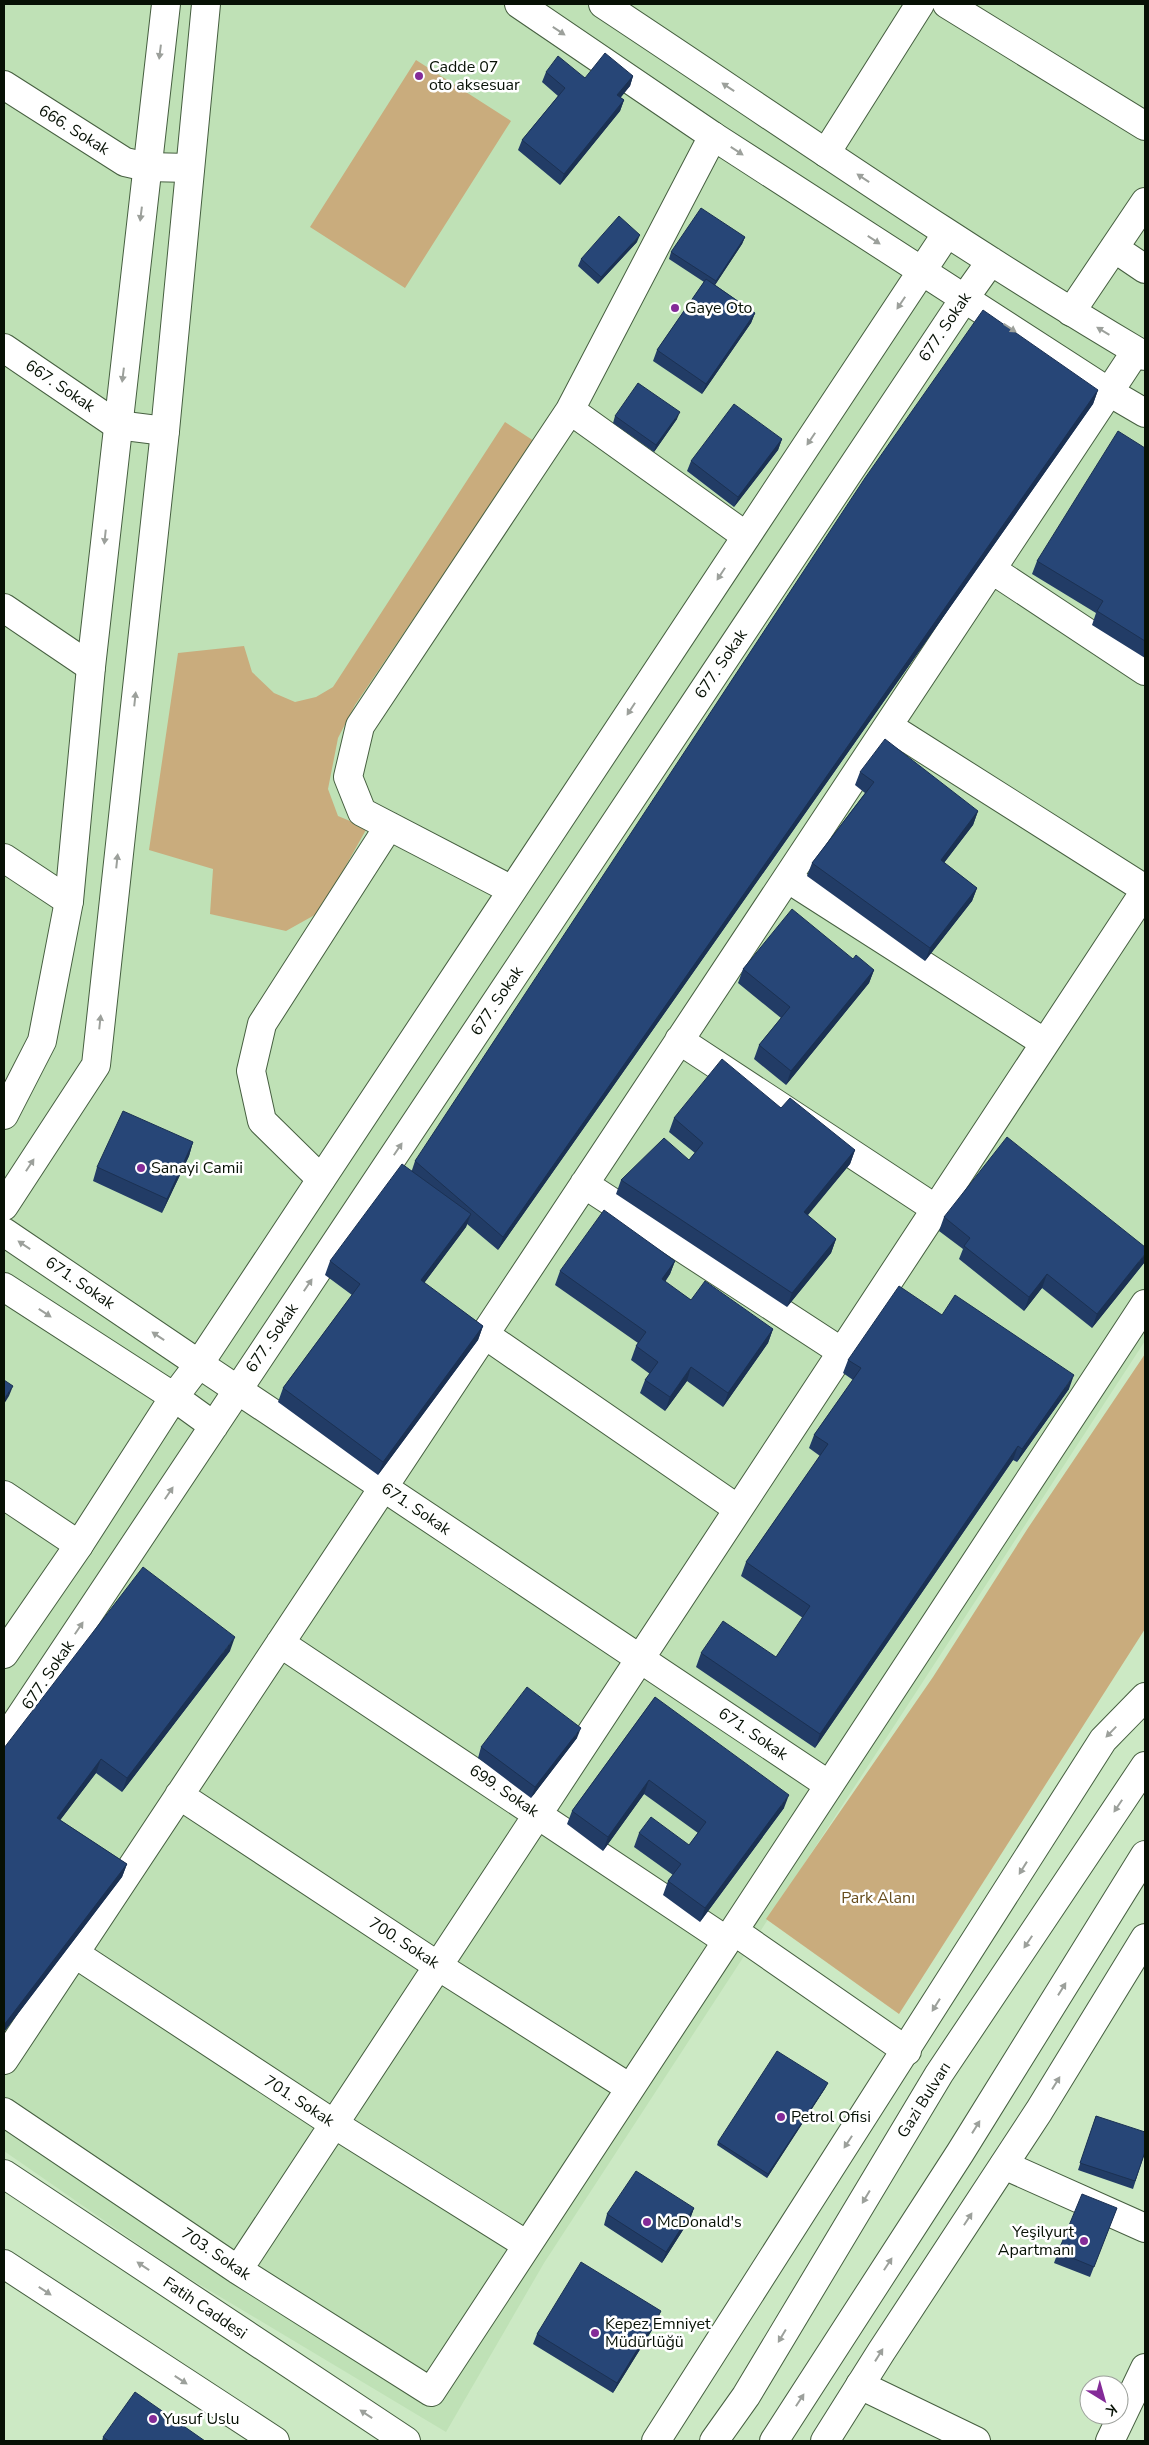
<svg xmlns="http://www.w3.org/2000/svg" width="1149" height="2445" viewBox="0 0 1149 2445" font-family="'Nunito Sans',sans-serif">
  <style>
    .built { fill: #bfe1b6 }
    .green { fill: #c9ac7d }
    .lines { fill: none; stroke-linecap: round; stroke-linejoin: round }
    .minor-casing { stroke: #465f40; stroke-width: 30 }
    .tertiary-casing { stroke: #465f40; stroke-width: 30 }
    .primary-casing { stroke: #465f40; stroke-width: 30 }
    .trunk-casing { stroke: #465f40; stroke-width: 30 }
    .minor { stroke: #fff; stroke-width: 28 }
    .tertiary { stroke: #fff; stroke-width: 28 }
    .primary { stroke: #fff; stroke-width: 28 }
    .trunk { stroke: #fff; stroke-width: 28 }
    .wall { fill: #223c66 }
    .shaded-wall { fill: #1b3153 }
    .building { fill: #274677; stroke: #1b3153 }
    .oneway { fill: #9ca09b }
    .poi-dot { fill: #842b98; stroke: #fff; stroke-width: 2 }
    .labels { text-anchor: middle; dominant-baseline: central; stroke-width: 5; stroke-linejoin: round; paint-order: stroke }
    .poi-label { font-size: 16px; fill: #071105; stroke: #fff; text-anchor: start }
    .street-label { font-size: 16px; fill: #071105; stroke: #fff }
    .park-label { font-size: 16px; fill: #664c1c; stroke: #fff }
  </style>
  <rect width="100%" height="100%" fill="#cce9c4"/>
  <path class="built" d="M 4,4 L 1145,4 L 1145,1341 L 544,2263 L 446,2432 L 177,2271 L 4,2151 Z"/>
  <path class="green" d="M 416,60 L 511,121 L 405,288 L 310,227 Z
    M 505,422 L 534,441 L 355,705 L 338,738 L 328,789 L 338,816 L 367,828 L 320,912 L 286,931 L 210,914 L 213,869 L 149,850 L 178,653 L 244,646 L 252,672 L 274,693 L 295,702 L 316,697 L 333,687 Z
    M 1145,1354 L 1145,1629 L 899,2014 L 766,1919 L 933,1677 L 1028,1528 Z"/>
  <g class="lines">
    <g class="minor-casing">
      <path id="minor" d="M 947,4 L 1145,126
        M 4,85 L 125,162 L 147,167 L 190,168
        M 826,153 L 920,4
        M 1114,248 L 1145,269
        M 1071,312 L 1145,202
        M 4,348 L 117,425 L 165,431
        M 570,410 L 746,536
        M 991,569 L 1145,671
        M 4,608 L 91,667
        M 888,726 L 1145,889
        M 4,858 L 69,901
        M 787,878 L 1045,1043
        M 512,890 L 362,812 L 348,777 L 360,726 L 570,410 L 713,136
        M 679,1040 L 936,1209
        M 321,1179 L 262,1121 L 251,1071 L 262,1024 L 389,826
        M 584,1184 L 842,1352
        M 484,1334 L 738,1509
        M 199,1364 L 829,1785
        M 4,1495 L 79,1545
        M 280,1643 L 727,1941
        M 179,1795 L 438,1966 L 630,2088
        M 734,1931 L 907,2051
        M 74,1953 L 334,2124 L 527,2245
        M 4,2060 L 1109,392
        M 4,2112 L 238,2270 L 431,2392 L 1145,1304
        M 1004,2165 L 1145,2228
        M 238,2270 L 1145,891
        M 860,2385 L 976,2441
        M 1110,2441 L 1145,2368"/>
    </g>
    <g class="tertiary-casing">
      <path id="tertiary" d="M 519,4 L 713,136 L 1109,392 L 1145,413
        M 603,4 C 783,123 960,247 1145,356
        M 1109,392 L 1136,351
        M 4,1115 L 42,1041 L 69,901 L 91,667 L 166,4
        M 4,1206 L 96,1065 L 165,431 L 206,4
        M 4,1232 L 199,1364
        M 4,1287 L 174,1397 L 214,1426
        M 4,1654 L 79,1545 L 174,1397 L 199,1364 L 947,233
        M 4,1741 L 964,299 L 991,261"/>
    </g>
    <g class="primary-casing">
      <path id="primary" d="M 4,2174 L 406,2441
        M 4,2264 L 275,2441"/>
    </g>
    <g class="trunk-casing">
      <path id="trunk" d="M 656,2441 L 1103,1740 L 1145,1697
        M 714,2441 L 746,2396 L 939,2074 L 1145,1766
        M 774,2441 L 960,2153 L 1145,1855
        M 825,2441 L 881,2352 L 1039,2111 L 1145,1938"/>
    </g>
    <use href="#minor" class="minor"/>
    <use href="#tertiary" class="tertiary"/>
    <use href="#primary" class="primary"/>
    <use href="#trunk" class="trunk"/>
  </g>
  <path class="wall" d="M 546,72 L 585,78 L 633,76 L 630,86 L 620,97 L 624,100 L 620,111 L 560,185 L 518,150 L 522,140 L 558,96 L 542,82 Z
    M 745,237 L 742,244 L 715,285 L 755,313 L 751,323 L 702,394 L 653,361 L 657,350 L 704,282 L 669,259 L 671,252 Z
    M 637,242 L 598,284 L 578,266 L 581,259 Z
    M 1098,390 L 1093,404 L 498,1250 L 467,1224 L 466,1227 L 424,1283 L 483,1326 L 478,1340 L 378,1475 L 278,1402 L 283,1388 L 352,1295 L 325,1275 L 330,1261 L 412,1170 L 415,1161 Z
    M 615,416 L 677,419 L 654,452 L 613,423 Z
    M 782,439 L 778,450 L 734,507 L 687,471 L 691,461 Z
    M 1145,448 L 1145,658 L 1092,625 L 1096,613 L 1032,574 L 1037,561 Z
    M 860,772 L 978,811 L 973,825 L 944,863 L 977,888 L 972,901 L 925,961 L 807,876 L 812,863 L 865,793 L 855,785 Z
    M 853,959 L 874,970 L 869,983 L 786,1085 L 754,1059 L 759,1045 L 781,1018 L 738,983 L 743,969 Z
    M 781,1108 L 855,1150 L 850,1164 L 807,1215 L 836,1239 L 831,1253 L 787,1307 L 616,1194 L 621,1180 L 689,1160 L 695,1153 L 669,1132 L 674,1118 Z
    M 193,1142 L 189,1156 L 162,1213 L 93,1181 L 97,1167 Z
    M 944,1217 L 1144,1263 L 1092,1328 L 1042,1288 L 1024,1311 L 959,1259 L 963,1249 L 939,1231 Z
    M 675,1261 L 670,1274 L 665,1282 L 691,1300 L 773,1329 L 768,1343 L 723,1407 L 687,1381 L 665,1411 L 640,1393 L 645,1380 L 650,1374 L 631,1360 L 636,1346 L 638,1343 L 555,1285 L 560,1271 Z
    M 942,1315 L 1069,1389 L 1017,1462 L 1013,1460 L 815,1748 L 696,1667 L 701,1653 L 776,1657 L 803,1618 L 741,1576 L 746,1562 L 820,1456 L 809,1448 L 814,1435 L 853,1380 L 843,1373 L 848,1360 Z
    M 230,1651 L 122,1792 L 96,1773 L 60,1820 L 127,1864 L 122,1877 L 4,2032 L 4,1748 Z
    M 655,1697 L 784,1808 L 700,1922 L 663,1895 L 668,1881 L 673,1875 L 634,1847 L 639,1833 L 689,1845 L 698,1833 L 644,1794 L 603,1851 L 567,1824 L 572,1811 Z
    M 577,1738 L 531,1798 L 478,1758 L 481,1747 Z
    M 826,2087 L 767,2178 L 717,2145 L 718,2142 Z
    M 1096,2116 L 1145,2152 L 1133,2189 L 1078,2170 Z
    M 694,2208 L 690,2219 L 662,2263 L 604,2225 L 607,2214 Z
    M 1117,2208 L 1090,2277 L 1054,2263 L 1058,2252 Z
    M 657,2322 L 613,2393 L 533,2344 L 537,2334 Z
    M 103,2437 L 205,2441 L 102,2441 Z"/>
  <path class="shaded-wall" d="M 633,76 L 630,86 L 614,106 L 617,95 Z
    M 624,100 L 620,111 L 560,185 L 564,174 Z
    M 640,235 L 637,242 L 598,284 L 601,277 Z
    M 745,237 L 742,244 L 713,288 L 716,281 Z
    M 755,313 L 751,323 L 702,394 L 706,384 Z
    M 1098,390 L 1093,404 L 498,1250 L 503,1237 Z
    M 680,412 L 677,419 L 654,452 L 656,445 Z
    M 782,439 L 778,450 L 734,507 L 738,497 Z
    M 978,811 L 973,825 L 936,873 L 941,860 Z
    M 977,888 L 972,901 L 925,961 L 930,948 Z
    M 874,970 L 869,983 L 786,1085 L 791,1071 Z
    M 193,1142 L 189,1156 L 162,1213 L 167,1199 Z
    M 855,1150 L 850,1164 L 799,1226 L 804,1212 Z
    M 471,1214 L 466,1227 L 416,1294 L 421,1280 Z
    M 836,1239 L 831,1253 L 787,1307 L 792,1293 Z
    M 1145,1254 L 1145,1259 L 1144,1263 L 1092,1328 L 1097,1314 Z
    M 675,1261 L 670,1274 L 657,1293 L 662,1279 Z
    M 1047,1274 L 1042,1288 L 1024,1311 L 1029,1297 Z
    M 483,1326 L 478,1340 L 378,1475 L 383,1462 Z
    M 773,1329 L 768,1343 L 723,1407 L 728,1393 Z
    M 691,1367 L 687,1381 L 665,1411 L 670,1397 Z
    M 1074,1375 L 1069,1389 L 1017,1462 L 1022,1449 Z
    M 13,1386 L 9,1396 L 4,1404 L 4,1399 Z
    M 1018,1446 L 1013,1460 L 815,1748 L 820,1734 Z
    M 235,1637 L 230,1651 L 122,1792 L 127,1778 Z
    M 581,1728 L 577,1738 L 531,1798 L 535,1787 Z
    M 101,1759 L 96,1773 L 52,1831 L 57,1818 Z
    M 649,1780 L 644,1794 L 603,1851 L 608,1837 Z
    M 789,1795 L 784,1808 L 700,1922 L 705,1908 Z
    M 127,1864 L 122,1877 L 4,2032 L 4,2025 Z
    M 828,2083 L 826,2087 L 767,2178 L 768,2174 Z
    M 694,2208 L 690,2219 L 662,2263 L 666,2252 Z
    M 661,2311 L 657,2322 L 613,2393 L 617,2383 Z"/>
  <path class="building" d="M 605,53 L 633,76 L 617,95 L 624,100 L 564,174 L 522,140 L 565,88 L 546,72 L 558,56 L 585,78 Z
    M 701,208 L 745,237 L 716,281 L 671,252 Z
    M 619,216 L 640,235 L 601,277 L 581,259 Z
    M 706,279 L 755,313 L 706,384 L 657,350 Z
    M 983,310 L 1098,390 L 503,1237 L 415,1161 L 865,478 Z
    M 638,383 L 680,412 L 656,445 L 615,416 Z
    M 734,404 L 782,439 L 738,497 L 691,461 Z
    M 1118,431 L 1145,448 L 1145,641 L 1097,611 L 1103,601 L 1037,561 Z
    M 885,739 L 978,811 L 941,860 L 977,888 L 930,948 L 812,863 L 874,782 L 860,772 Z
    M 792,909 L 853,959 L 856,955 L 874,970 L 791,1071 L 759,1045 L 790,1007 L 743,969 Z
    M 722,1059 L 781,1108 L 790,1098 L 855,1150 L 804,1212 L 836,1239 L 792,1293 L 621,1180 L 664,1138 L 689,1160 L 703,1143 L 674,1118 Z
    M 123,1111 L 193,1142 L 167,1199 L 97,1167 Z
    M 1007,1137 L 1145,1247 L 1145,1254 L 1097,1314 L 1047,1274 L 1029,1297 L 964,1246 L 970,1238 L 944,1217 Z
    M 402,1164 L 471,1214 L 421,1280 L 483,1326 L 383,1462 L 283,1388 L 360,1284 L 330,1261 Z
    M 604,1210 L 675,1261 L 662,1279 L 691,1300 L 705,1281 L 773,1329 L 728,1393 L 691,1367 L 670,1397 L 645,1380 L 658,1362 L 636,1346 L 646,1332 L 560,1271 Z
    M 899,1286 L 942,1315 L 955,1295 L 1074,1375 L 1022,1449 L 1018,1446 L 820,1734 L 701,1653 L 723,1621 L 776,1657 L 810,1606 L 746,1562 L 828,1444 L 814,1435 L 861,1368 L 848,1360 Z
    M 4,1380 L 13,1386 L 4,1399 Z
    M 143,1567 L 235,1637 L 127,1778 L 101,1759 L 57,1818 L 127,1864 L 4,2025 L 4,1748 Z
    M 527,1687 L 581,1728 L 535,1787 L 481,1747 Z
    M 655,1697 L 789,1795 L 705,1908 L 668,1881 L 681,1864 L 639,1833 L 651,1817 L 689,1845 L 706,1822 L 649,1780 L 608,1837 L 572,1811 Z
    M 777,2051 L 828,2083 L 768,2174 L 718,2142 Z
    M 1096,2116 L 1145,2132 L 1145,2152 L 1135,2181 L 1080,2163 Z
    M 636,2171 L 694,2208 L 666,2252 L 607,2214 Z
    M 1082,2194 L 1117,2208 L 1094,2267 L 1058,2252 Z
    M 581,2262 L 661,2311 L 617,2383 L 537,2334 Z
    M 135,2392 L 205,2441 L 109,2441 L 103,2437 Z"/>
  <defs><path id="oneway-solid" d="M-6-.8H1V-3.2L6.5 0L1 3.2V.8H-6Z" transform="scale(1.25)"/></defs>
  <g class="oneway">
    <use href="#oneway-solid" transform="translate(559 31) rotate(34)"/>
    <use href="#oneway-solid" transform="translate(160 52) rotate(97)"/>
    <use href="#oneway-solid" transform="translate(728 87) rotate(-146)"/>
    <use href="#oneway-solid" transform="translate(737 151) rotate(33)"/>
    <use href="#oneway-solid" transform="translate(863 178) rotate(-146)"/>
    <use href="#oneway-solid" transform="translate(141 214) rotate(97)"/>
    <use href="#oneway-solid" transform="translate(874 240) rotate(33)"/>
    <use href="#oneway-solid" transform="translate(901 303) rotate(124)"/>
    <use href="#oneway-solid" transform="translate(1010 328) rotate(33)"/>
    <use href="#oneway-solid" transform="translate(1103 331) rotate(-149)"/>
    <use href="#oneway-solid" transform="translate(123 375) rotate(97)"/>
    <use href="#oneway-solid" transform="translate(811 439) rotate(124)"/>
    <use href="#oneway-solid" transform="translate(105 537) rotate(96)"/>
    <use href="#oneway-solid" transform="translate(721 574) rotate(123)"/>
    <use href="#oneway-solid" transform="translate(135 699) rotate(-84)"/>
    <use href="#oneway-solid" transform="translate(631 709) rotate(123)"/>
    <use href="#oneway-solid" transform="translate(117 861) rotate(-84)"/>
    <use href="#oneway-solid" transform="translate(100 1022) rotate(-84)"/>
    <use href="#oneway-solid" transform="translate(398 1149) rotate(-56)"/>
    <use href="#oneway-solid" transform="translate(30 1165) rotate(-57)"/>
    <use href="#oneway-solid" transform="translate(24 1245) rotate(-146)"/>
    <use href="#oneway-solid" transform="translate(308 1285) rotate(-56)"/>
    <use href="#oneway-solid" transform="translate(45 1313) rotate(33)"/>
    <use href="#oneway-solid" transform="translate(158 1336) rotate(-146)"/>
    <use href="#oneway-solid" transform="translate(169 1493) rotate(-56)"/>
    <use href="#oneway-solid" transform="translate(79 1628) rotate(-56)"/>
    <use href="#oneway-solid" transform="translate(1111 1732) rotate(134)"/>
    <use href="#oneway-solid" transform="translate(1118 1806) rotate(124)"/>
    <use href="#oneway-solid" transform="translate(1023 1868) rotate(122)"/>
    <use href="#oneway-solid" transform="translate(1028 1942) rotate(124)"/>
    <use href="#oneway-solid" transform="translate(1062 1989) rotate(-58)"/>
    <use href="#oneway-solid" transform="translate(936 2005) rotate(122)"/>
    <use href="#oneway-solid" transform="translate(1056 2083) rotate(-58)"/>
    <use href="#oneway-solid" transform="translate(976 2127) rotate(-58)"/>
    <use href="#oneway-solid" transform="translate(848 2142) rotate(123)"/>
    <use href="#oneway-solid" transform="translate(866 2197) rotate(121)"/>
    <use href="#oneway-solid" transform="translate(968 2219) rotate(-57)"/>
    <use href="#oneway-solid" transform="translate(888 2264) rotate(-57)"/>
    <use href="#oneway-solid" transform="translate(143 2266) rotate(-146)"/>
    <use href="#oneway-solid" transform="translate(45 2291) rotate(33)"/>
    <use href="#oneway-solid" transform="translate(782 2336) rotate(121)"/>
    <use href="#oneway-solid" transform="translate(879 2355) rotate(-58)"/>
    <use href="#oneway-solid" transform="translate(181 2380) rotate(33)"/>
    <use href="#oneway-solid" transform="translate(800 2400) rotate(-57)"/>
    <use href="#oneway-solid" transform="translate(366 2414) rotate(-146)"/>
  </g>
  <g class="poi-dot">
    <circle cx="419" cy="76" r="5"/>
    <circle cx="675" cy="308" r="5"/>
    <circle cx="141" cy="1168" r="5"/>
    <circle cx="781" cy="2117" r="5"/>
    <circle cx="647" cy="2222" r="5"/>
    <circle cx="1084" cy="2241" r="5"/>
    <circle cx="595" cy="2333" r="5"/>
    <circle cx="153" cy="2419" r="5"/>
  </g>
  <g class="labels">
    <g class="poi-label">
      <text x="429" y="67">Cadde 07<tspan x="429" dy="18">oto aksesuar</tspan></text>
      <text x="685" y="308">Gaye Oto</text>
      <text x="151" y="1168">Sanayi Camii</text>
      <text x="791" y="2117">Petrol Ofisi</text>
      <text x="657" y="2222">McDonald's</text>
      <text x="1074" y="2232" text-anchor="end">Yeşilyurt<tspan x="1074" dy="18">Apartmanı</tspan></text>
      <text x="605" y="2324">Kepez Emniyet<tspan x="605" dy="18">Müdürlüğü</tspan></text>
      <text x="163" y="2419">Yusuf Uslu</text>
    </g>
    <g class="street-label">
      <text transform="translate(74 130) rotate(32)">666. Sokak</text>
      <text transform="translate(945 327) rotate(-56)">677. Sokak</text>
      <text transform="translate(60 386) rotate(34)">667. Sokak</text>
      <text transform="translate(721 664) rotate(-56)">677. Sokak</text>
      <text transform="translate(497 1001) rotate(-56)">677. Sokak</text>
      <text transform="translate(80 1283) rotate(34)">671. Sokak</text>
      <text transform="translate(272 1338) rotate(-56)">677. Sokak</text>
      <text transform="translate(416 1509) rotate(34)">671. Sokak</text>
      <text transform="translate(48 1675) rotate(-56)">677. Sokak</text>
      <text transform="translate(753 1734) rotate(34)">671. Sokak</text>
      <text transform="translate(504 1791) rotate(34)">699. Sokak</text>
      <text transform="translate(404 1943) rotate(33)">700. Sokak</text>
      <text transform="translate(924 2100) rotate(-58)">Gazi Bulvarı</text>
      <text transform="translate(299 2101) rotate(33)">701. Sokak</text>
      <text transform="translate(216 2254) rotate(34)">703. Sokak</text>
      <text transform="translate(205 2308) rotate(34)">Fatih Caddesi</text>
    </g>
    <g class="park-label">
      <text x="878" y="1898">Park Alanı</text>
    </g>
  </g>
  <rect width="1149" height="2445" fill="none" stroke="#071105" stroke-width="10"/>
  <g transform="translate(1104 2400) rotate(143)"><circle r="24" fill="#ffffff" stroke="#9ca09b"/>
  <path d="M0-4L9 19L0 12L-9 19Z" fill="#842b98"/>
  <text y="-8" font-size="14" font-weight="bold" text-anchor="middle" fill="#071105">K</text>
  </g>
</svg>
